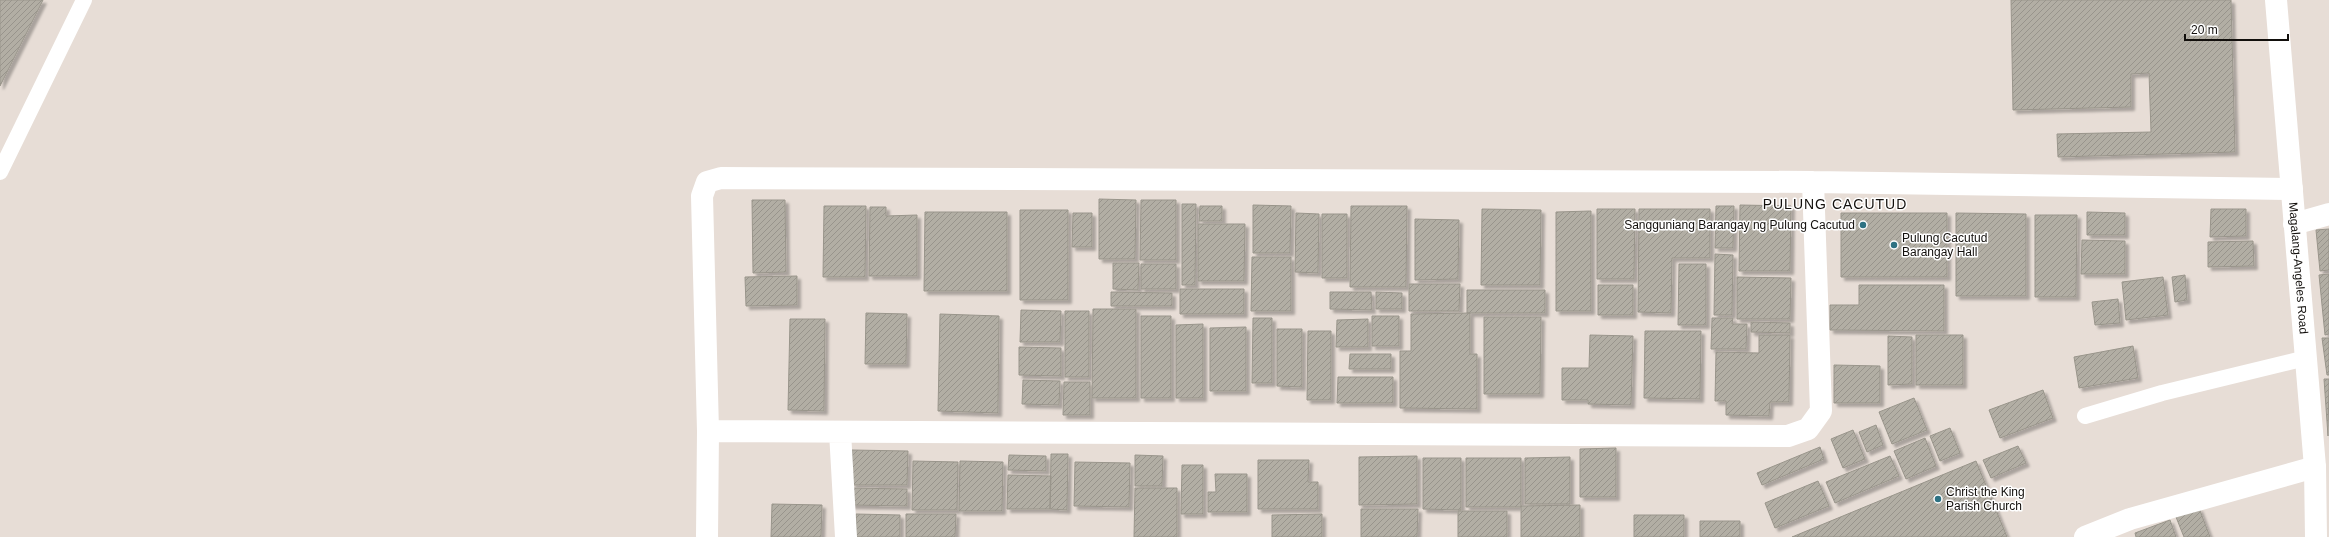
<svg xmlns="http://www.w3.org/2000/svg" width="2329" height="537" viewBox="0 0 2329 537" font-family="Arial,sans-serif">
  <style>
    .building { fill: url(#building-hatch); stroke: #99958b; filter: url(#shadow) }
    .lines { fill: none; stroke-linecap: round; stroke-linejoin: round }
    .lane { stroke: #fff; stroke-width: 16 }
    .street { stroke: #fff; stroke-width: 22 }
    .secondary { stroke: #fff; stroke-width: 22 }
    .poi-dot { fill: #2e7283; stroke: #fff; stroke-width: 1.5 }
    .labels { text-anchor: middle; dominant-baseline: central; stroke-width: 3; stroke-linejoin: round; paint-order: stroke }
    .poi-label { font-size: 12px; fill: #120f0c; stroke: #fff; text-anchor: start }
    .street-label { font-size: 12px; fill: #120f0c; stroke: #fff }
    .quarter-label { font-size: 14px; letter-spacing: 1px; fill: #120f0c; stroke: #fff }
  </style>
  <defs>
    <pattern id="building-hatch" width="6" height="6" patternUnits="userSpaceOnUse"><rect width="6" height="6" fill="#b2aea4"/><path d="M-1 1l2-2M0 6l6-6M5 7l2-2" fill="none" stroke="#98948c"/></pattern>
    <filter id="shadow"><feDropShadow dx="3.5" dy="3.5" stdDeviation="1" flood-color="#0004"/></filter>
  </defs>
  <rect width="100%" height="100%" fill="#e7ddd6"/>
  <path class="building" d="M 0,0 L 43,0 L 0,86 Z
    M 2011,0 L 2231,0 L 2235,152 L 2058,157 L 2057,134 L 2151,132 L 2149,73 L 2131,74 L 2131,107 L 2013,110 Z
    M 1099,199 L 1136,200 L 1135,259 L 1099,259 Z
    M 752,200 L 785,200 L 786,272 L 753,273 Z
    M 1141,200 L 1176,200 L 1176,260 L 1140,260 Z
    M 1182,204 L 1196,204 L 1195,285 L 1182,285 Z
    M 1253,205 L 1291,206 L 1290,253 L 1253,253 Z
    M 1740,205 L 1791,206 L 1790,271 L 1739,271 Z
    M 824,206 L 866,206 L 865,277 L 823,277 Z
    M 1200,206 L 1222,206 L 1222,221 L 1199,221 Z
    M 1351,206 L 1407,206 L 1406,287 L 1350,287 Z
    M 1716,206 L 1734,206 L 1733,248 L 1715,248 Z
    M 870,207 L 886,207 L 886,216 L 917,215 L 917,276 L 869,276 Z
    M 1482,209 L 1541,210 L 1540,285 L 1481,285 Z
    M 1597,209 L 1635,209 L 1634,279 L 1597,279 Z
    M 1639,209 L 1710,209 L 1710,258 L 1672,258 L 1671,313 L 1638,312 Z
    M 2211,209 L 2246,209 L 2246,236 L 2210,237 Z
    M 1020,210 L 1068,210 L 1068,300 L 1020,300 Z
    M 1591,211 L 1591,311 L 1556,311 L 1556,212 Z
    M 925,212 L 1007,212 L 1007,291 L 924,291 Z
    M 2087,212 L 2125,213 L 2125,235 L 2087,235 Z
    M 1073,213 L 1092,213 L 1092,247 L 1072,247 Z
    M 1296,213 L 1319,214 L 1318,273 L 1295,272 Z
    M 1841,213 L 1947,213 L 1947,277 L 1841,277 Z
    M 1956,213 L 2026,214 L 2026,296 L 1956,296 Z
    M 1322,214 L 1347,214 L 1347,278 L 1322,278 Z
    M 2035,215 L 2077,215 L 2076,297 L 2035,297 Z
    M 1415,219 L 1459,220 L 1458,279 L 1415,280 Z
    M 1198,224 L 1245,224 L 1244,281 L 1198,281 Z
    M 2329,229 L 2329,270 L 2320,271 L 2316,230 Z
    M 2082,240 L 2125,241 L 2125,274 L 2081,274 Z
    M 2253,241 L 2254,266 L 2208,267 L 2208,242 Z
    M 1715,254 L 1733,255 L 1732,315 L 1714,315 Z
    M 1252,257 L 1291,257 L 1291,311 L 1251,311 Z
    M 1113,263 L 1139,263 L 1138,290 L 1113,289 Z
    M 1141,264 L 1176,264 L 1176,289 L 1141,289 Z
    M 1679,264 L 1706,264 L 1706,325 L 1678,325 Z
    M 2329,274 L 2329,334 L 2325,335 L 2319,275 Z
    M 2185,275 L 2187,300 L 2175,302 L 2172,277 Z
    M 797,276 L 797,305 L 746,306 L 745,277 Z
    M 1737,277 L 1791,278 L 1790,319 L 1737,319 Z
    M 2163,277 L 2168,315 L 2126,320 L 2122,282 Z
    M 1409,284 L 1460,284 L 1459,311 L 1409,311 Z
    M 1598,285 L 1633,285 L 1633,315 L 1598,315 Z
    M 1859,285 L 1944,285 L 1944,331 L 1830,330 L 1830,305 L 1859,305 Z
    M 1180,289 L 1244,289 L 1244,314 L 1180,314 Z
    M 1467,290 L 1545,290 L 1545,313 L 1467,313 Z
    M 1111,292 L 1172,293 L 1172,306 L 1111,306 Z
    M 1330,292 L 1371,292 L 1372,310 L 1330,309 Z
    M 1376,292 L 1402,293 L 1402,309 L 1376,309 Z
    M 2118,299 L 2120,323 L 2095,325 L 2092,302 Z
    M 1093,309 L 1136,309 L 1136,398 L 1092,398 Z
    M 1021,310 L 1061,311 L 1060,342 L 1020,342 Z
    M 1065,311 L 1089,311 L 1089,377 L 1065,377 Z
    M 866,313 L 907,314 L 906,364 L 865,364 Z
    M 1470,313 L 1470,354 L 1477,354 L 1477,409 L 1400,408 L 1400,351 L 1411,351 L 1411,314 Z
    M 940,314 L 999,316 L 998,413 L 938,411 Z
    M 1141,316 L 1171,316 L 1171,398 L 1141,398 Z
    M 1372,316 L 1399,316 L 1399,346 L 1372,346 Z
    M 1484,317 L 1541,317 L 1540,394 L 1484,394 Z
    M 1253,318 L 1272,318 L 1272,383 L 1252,383 Z
    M 1712,318 L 1733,318 L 1732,324 L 1747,324 L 1746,349 L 1711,349 Z
    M 790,319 L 825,319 L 824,411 L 788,410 Z
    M 1368,319 L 1368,347 L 1336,347 L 1337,320 Z
    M 1751,322 L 1790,323 L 1790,333 L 1751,332 Z
    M 1203,324 L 1203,398 L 1176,398 L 1176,325 Z
    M 1246,327 L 1246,391 L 1210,391 L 1210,328 Z
    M 1277,329 L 1302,329 L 1302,387 L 1277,386 Z
    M 1308,331 L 1331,331 L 1331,400 L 1307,400 Z
    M 1645,331 L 1701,331 L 1700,399 L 1644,398 Z
    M 1590,335 L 1633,336 L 1631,405 L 1588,404 L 1588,400 L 1562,400 L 1562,368 L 1589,368 Z
    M 1759,335 L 1790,335 L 1789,402 L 1770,402 L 1769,416 L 1726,415 L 1726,401 L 1715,401 L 1716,352 L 1759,353 Z
    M 1916,335 L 1963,335 L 1963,385 L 1916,385 Z
    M 1888,336 L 1912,337 L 1912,384 L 1888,385 Z
    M 2322,338 L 2329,338 L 2329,375 L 2327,375 Z
    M 2133,346 L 2138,378 L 2079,388 L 2074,357 Z
    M 1019,347 L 1061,348 L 1061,376 L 1019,375 Z
    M 1350,354 L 1391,354 L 1391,369 L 1349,369 Z
    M 1834,365 L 1880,366 L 1880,403 L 1834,403 Z
    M 1338,377 L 1393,377 L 1393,403 L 1337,403 Z
    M 2324,379 L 2329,379 L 2328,436 Z
    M 1023,380 L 1060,381 L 1059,405 L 1022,404 Z
    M 1064,382 L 1090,382 L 1090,415 L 1063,415 Z
    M 2043,390 L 2053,418 L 2000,438 L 1989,410 Z
    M 1914,398 L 1927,430 L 1892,444 L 1879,412 Z
    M 1876,425 L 1883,445 L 1867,452 L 1859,432 Z
    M 1950,428 L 1960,453 L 1940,461 L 1930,436 Z
    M 1853,430 L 1865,459 L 1843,468 L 1831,439 Z
    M 1925,438 L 1936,466 L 1906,479 L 1894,451 Z
    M 2018,446 L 2026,463 L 1991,478 L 1983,460 Z
    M 1820,447 L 1824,459 L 1762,485 L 1757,473 Z
    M 1616,448 L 1616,497 L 1580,497 L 1580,449 Z
    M 852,450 L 908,451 L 907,485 L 852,485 Z
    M 1051,454 L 1068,454 L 1067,510 L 1050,509 Z
    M 1009,455 L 1046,456 L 1046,471 L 1008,470 Z
    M 1135,455 L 1163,456 L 1162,486 L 1135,486 Z
    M 1417,456 L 1417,504 L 1359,505 L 1359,457 Z
    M 1890,456 L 1899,476 L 1835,503 L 1826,482 Z
    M 1570,457 L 1570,504 L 1525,504 L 1525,458 Z
    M 1423,458 L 1461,458 L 1461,510 L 1423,509 Z
    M 1466,458 L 1521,458 L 1521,507 L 1466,507 Z
    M 1258,460 L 1309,460 L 1308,482 L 1318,482 L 1318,509 L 1258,509 Z
    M 913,461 L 958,462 L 957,510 L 912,510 Z
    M 960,461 L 1003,462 L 1002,511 L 959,511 Z
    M 1976,461 L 2007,537 L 1792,537 Z
    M 1075,462 L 1130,463 L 1129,507 L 1074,506 Z
    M 1182,465 L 1203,465 L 1203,514 L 1181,514 Z
    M 1215,474 L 1247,474 L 1247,512 L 1208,512 L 1208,492 L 1216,492 Z
    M 1008,475 L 1051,476 L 1050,509 L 1007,509 Z
    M 1818,481 L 1829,506 L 1775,528 L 1765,503 Z
    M 851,488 L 907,489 L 907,506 L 851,505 Z
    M 1135,488 L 1177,488 L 1177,537 L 1134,537 Z
    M 772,504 L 822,505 L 821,537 L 771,537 Z
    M 1580,505 L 1580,537 L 1521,537 L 1521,506 Z
    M 2199,508 L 2210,537 L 2184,537 L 2176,517 Z
    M 1361,509 L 1418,509 L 1417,537 L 1361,537 Z
    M 1458,511 L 1507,511 L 1507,537 L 1458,537 Z
    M 856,514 L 900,515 L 900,537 L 856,537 Z
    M 906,514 L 956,514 L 955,537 L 906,537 Z
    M 1322,514 L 1322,537 L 1272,537 L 1272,515 Z
    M 1634,515 L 1684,515 L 1684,537 L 1634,537 Z
    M 2170,520 L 2176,537 L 2136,537 L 2135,533 Z
    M 1700,521 L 1740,521 L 1740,537 L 1700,537 Z"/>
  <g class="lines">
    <path class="lane" d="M 0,172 L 84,0
      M 2085,416 L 2162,393 L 2306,358"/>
    <path class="street" d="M 2294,224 L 2329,214
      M 708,431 L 1788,436 L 1808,429 L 1821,411 L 1813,182
      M 840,432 L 846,537
      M 707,537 L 708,431 L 702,196 L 707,182 L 721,178 L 1813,182 L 2292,189
      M 2085,537 L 2130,519 L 2315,467"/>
    <path class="secondary" id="s1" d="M 2276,0 L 2315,467 L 2316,537"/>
  </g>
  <g class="poi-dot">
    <circle cx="1863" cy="225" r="4"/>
    <circle cx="1894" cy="245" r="4"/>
    <circle cx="1938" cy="499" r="4"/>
  </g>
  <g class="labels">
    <g class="poi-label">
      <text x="1855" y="225" text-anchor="end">Sangguniang Barangay ng Pulung Cacutud</text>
      <text x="1902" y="238">Pulung Cacutud<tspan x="1902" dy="14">Barangay Hall</tspan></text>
      <text x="1946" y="492">Christ the King<tspan x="1946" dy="14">Parish Church</tspan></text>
    </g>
    <g class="street-label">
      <text stroke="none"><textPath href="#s1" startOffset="269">Magalang-Angeles Road</textPath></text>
    </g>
    <g class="quarter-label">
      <text x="1835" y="204">PULUNG CACUTUD</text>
    </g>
  </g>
  <path d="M2185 34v6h103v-6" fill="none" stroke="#120f0c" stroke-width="2"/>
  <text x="2191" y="34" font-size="12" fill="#120f0c" stroke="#ffffff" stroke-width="3" paint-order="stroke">20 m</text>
</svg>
